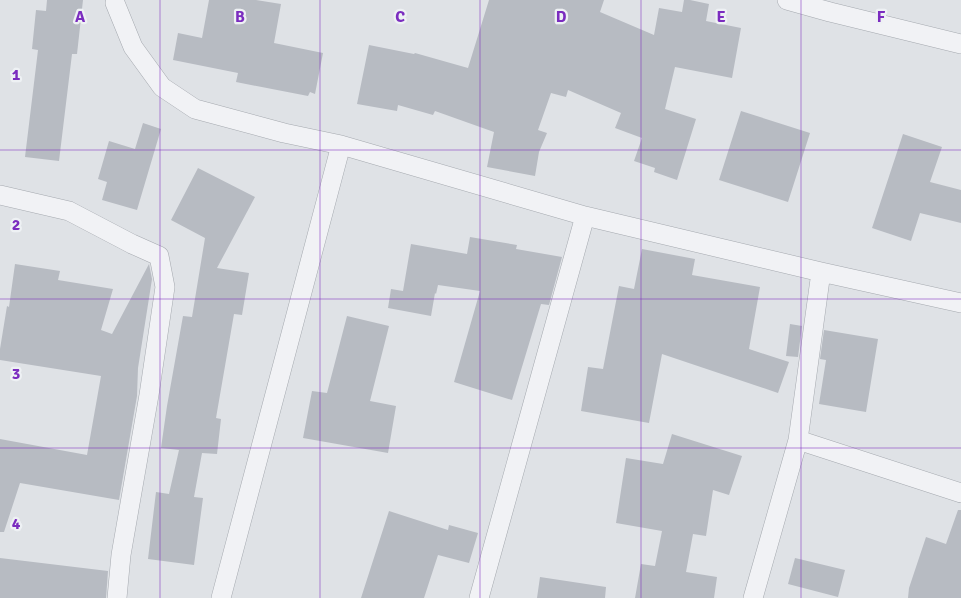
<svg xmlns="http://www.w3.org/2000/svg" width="961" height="598" viewBox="0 0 961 598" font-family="Signika,sans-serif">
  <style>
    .building { fill: #b7bbc2 }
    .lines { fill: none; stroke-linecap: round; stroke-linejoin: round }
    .minor-casing { stroke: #a5a9af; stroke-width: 20 }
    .minor { stroke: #f1f2f5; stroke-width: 19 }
    .grid { fill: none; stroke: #7b2cbf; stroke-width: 1; stroke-opacity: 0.55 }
    .grid-label { font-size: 16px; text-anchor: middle; font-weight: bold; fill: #7b2cbf; stroke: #eef1f4; stroke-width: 4.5; stroke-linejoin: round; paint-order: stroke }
  </style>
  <rect width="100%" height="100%" fill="#dfe2e6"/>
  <path class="building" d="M 47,0 L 83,0 L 77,54 L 72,54 L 59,161 L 25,157 L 38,50 L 32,49 L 36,10 L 46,11 Z
    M 209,0 L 256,0 L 281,4 L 274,43 L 323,53 L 315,94 L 310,92 L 308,96 L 236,82 L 238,73 L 173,60 L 178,33 L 202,38 Z
    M 489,0 L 604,0 L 600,12 L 654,35 L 659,8 L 682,12 L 684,0 L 690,0 L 709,4 L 706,21 L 741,28 L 732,78 L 675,67 L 665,109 L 696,119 L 677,180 L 654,172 L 655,168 L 634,161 L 642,138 L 615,128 L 621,113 L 568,90 L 566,97 L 551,93 L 538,130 L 547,133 L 539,152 L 535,176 L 487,167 L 494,132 L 435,111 L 433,115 L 398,105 L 397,111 L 357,104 L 369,45 L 414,54 L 415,53 L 468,68 Z
    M 741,111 L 810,133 L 788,202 L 719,180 Z
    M 143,123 L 161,129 L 137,210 L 102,200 L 107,182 L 98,179 L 109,141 L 135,149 Z
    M 903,134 L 942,147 L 930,182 L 961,190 L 961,223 L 920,213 L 911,241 L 872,228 Z
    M 198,168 L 255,197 L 217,268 L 249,273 L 242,315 L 234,314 L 216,418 L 221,419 L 217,454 L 202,453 L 194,497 L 203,498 L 194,565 L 148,559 L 156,492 L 169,494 L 179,450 L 161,448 L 167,406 L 183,316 L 192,317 L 205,238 L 171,220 Z
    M 470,237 L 517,245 L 516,249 L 562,257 L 549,305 L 541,304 L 512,400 L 454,382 L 480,291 L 438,285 L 436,294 L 435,293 L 431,316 L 388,308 L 391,289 L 403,291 L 411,244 L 467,254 Z
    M 642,249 L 695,259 L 692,275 L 760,287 L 749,349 L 789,362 L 778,393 L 662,354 L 649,423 L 581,411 L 588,367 L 603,369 L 619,286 L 634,289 Z
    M 15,264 L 60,271 L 58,280 L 113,289 L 101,330 L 112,334 L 149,264 L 152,279 L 138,368 L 137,396 L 119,500 L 20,483 L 4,532 L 0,532 L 0,439 L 87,455 L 101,376 L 0,360 L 0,349 L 7,306 L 9,307 Z
    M 347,316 L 389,326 L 370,401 L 396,406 L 388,453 L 303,438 L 312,391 L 327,393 Z
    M 790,324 L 802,326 L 798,357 L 786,356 Z
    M 824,330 L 878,339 L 866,412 L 819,404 L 826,360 L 820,359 Z
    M 672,434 L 742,456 L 729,495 L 713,490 L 706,536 L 693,534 L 686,572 L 717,577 L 714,598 L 635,598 L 641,564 L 655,566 L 662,531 L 616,523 L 626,458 L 663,464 Z
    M 958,510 L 961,510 L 961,598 L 908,598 L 909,588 L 926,537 L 946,544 Z
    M 389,511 L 448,530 L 449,525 L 478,533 L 469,563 L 438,555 L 424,598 L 361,598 Z
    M 0,558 L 108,571 L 106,598 L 0,598 Z
    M 795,558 L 845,570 L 838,597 L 788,584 Z
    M 540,577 L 606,587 L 605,598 L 537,598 Z"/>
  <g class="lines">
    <g class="minor-casing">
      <path id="minor" d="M 787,0 L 830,12 L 961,44
        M 115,3 L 133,47 L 162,87 L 195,109 L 284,133 L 341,145 L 585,216 L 821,272 L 961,303
        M 0,195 L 69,211 L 132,244 L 159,256 L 165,287 L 149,395 L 121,555 L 117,598
        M 798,440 L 961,493
        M 221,598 L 341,145
        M 479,598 L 585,216
        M 753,598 L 798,440 L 821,272"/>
    </g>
    <use href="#minor" class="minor"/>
  </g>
  <path class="grid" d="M 160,0 L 160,598M 320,0 L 320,598M 480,0 L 480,598M 641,0 L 641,598M 801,0 L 801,598M 0,150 L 961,150M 0,299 L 961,299M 0,448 L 961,448"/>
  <g class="grid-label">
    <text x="80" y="22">A</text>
    <text x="240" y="22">B</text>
    <text x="400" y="22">C</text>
    <text x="561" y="22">D</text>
    <text x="721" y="22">E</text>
    <text x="881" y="22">F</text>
    <text x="16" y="80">1</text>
    <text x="16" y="230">2</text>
    <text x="16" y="379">3</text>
    <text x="16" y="529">4</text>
  </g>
</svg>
